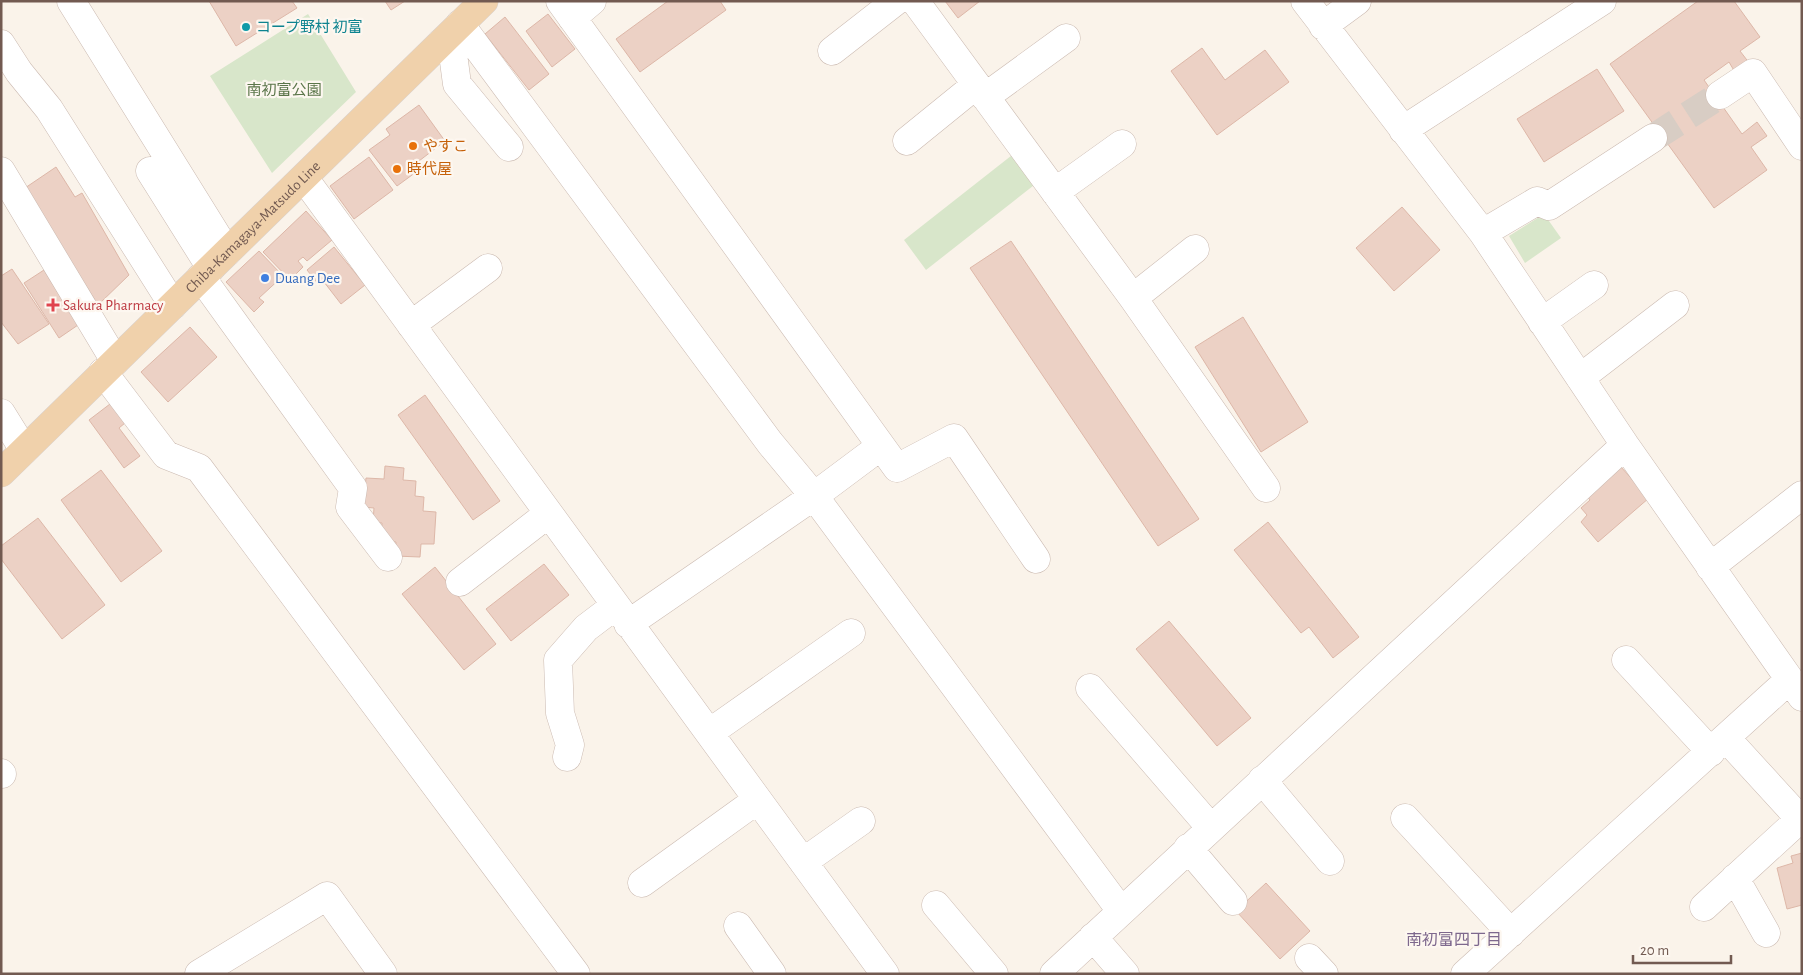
<svg xmlns="http://www.w3.org/2000/svg" width="1803" height="975" viewBox="0 0 1803 975" font-family="'Alegreya Sans','Noto Sans JP',sans-serif">
  <style>
    .green { fill: #d8e6ca }
    .building { fill: #ecd1c5; stroke: #ddb7a8 }
    .lines { fill: none; stroke-linecap: round; stroke-linejoin: round }
    .minor-tunnel { stroke: #d8cdc4; stroke-width: 28; stroke-dasharray: 28 14; stroke-linecap: butt }
    .minor-casing { stroke: #cbbab1; stroke-width: 29 }
    .major-casing { stroke: #d8d1ce; stroke-width: 29 }
    .minor { stroke: #fff; stroke-width: 28 }
    .major { stroke: #f0d1ab; stroke-width: 28 }
    .culture-dot { fill: #0f9aa8; stroke: #fdf7f0; stroke-width: 2 }
    .food-dot { fill: #e8710a; stroke: #fdf7f0; stroke-width: 2 }
    .shop-dot { fill: #3f7fe0; stroke: #fdf7f0; stroke-width: 2 }
    .health-dot { fill: #e0444e; stroke: #fdf7f0; stroke-width: 2 }
    .labels { text-anchor: middle; dominant-baseline: central; stroke-width: 4.5; stroke-linejoin: round; paint-order: stroke }
    .culture-label { font-size: 15px; fill: #0d838f; stroke: #fdf7f0; text-anchor: start }
    .park-label { font-size: 15px; fill: #5b764a; stroke: #fdf7f0 }
    .food-label { font-size: 15px; fill: #c56008; stroke: #fdf7f0; text-anchor: start }
    .street-label { font-size: 15px; fill: #725a51; stroke: #fdf7f0 }
    .shop-label { font-size: 15px; fill: #366cbe; stroke: #fdf7f0; text-anchor: start }
    .health-label { font-size: 15px; fill: #be3a42; stroke: #fdf7f0; text-anchor: start }
    .neighbourhood-label { font-size: 16px; fill: #7e688d; stroke: #fdf7f0 }
  </style>
  <rect width="100%" height="100%" fill="#faf3ea"/>
  <path class="green" d="M 308,14 L 356,92 L 272,173 L 210,76 Z
    M 1016,152 L 1038,182 L 926,270 L 904,240 Z
    M 1544,214 L 1561,238 L 1525,263 L 1509,236 Z"/>
  <path class="building" d="M 209,1 L 292,1 L 297,8 L 236,46 Z
    M 385,1 L 405,1 L 391,10 Z
    M 668,1 L 720,1 L 726,10 L 640,72 L 616,39 Z
    M 945,1 L 980,1 L 958,18 Z
    M 1698,1 L 1734,1 L 1760,37 L 1740,51 L 1750,64 L 1736,74 L 1729,62 L 1704,80 L 1742,134 L 1757,122 L 1767,136 L 1751,147 L 1767,170 L 1714,208 L 1610,64 Z
    M 548,14 L 575,49 L 552,67 L 526,31 Z
    M 505,17 L 549,74 L 529,90 L 485,34 Z
    M 1202,48 L 1225,80 L 1265,50 L 1289,82 L 1217,135 L 1171,71 Z
    M 1597,69 L 1624,111 L 1544,162 L 1517,119 Z
    M 419,105 L 445,141 L 419,161 L 423,167 L 397,186 L 369,150 L 390,135 L 386,129 Z
    M 369,157 L 393,190 L 354,219 L 330,186 Z
    M 56,167 L 75,197 L 82,193 L 129,275 L 98,305 L 25,188 Z
    M 1402,207 L 1440,250 L 1394,291 L 1356,248 Z
    M 306,211 L 332,240 L 307,261 L 303,257 L 298,261 L 303,267 L 290,280 L 263,252 Z
    M 1011,241 L 1199,519 L 1158,546 L 970,268 Z
    M 334,247 L 365,285 L 341,304 L 324,282 L 319,285 L 307,270 Z
    M 259,251 L 283,276 L 259,298 L 264,302 L 254,312 L 226,282 Z
    M 12,269 L 49,324 L 18,344 L 1,322 L 1,276 Z
    M 44,270 L 78,325 L 59,338 L 24,283 Z
    M 1243,317 L 1308,422 L 1261,452 L 1195,347 Z
    M 190,327 L 217,357 L 168,402 L 141,372 Z
    M 425,395 L 500,501 L 473,520 L 398,415 Z
    M 110,404 L 125,423 L 119,428 L 140,456 L 124,468 L 89,420 Z
    M 385,466 L 404,468 L 403,480 L 416,481 L 415,496 L 424,497 L 423,511 L 436,512 L 434,544 L 421,544 L 420,557 L 395,556 L 396,542 L 381,541 L 382,523 L 373,522 L 374,508 L 363,507 L 366,478 L 384,479 Z
    M 1621,467 L 1649,498 L 1598,542 L 1581,522 L 1587,515 L 1581,508 L 1590,500 L 1587,496 Z
    M 101,470 L 162,551 L 121,582 L 61,500 Z
    M 38,518 L 105,605 L 62,639 L 1,559 L 1,546 Z
    M 1268,522 L 1359,637 L 1333,658 L 1309,627 L 1301,633 L 1234,550 Z
    M 544,564 L 569,595 L 511,641 L 486,609 Z
    M 435,567 L 496,644 L 464,670 L 402,594 Z
    M 1169,621 L 1251,718 L 1217,746 L 1136,649 Z
    M 1802,853 L 1802,905 L 1787,909 L 1777,868 L 1793,863 L 1791,856 Z
    M 1266,883 L 1310,931 L 1280,959 L 1236,911 Z"/>
  <g class="lines">
    <path class="minor-tunnel" d="M 1653,138 L 1720,95"/>
    <g class="minor-casing">
      <path id="minor" d="M 71,1 L 227,252
        M 560,1 L 897,468 L 954,438 L 1036,559
        M 915,1 L 1133,298 L 1266,488
        M 1305,1 L 1483,233 L 1625,445 L 1802,697
        M 572,18 L 592,1
        M 460,24 L 770,443 L 814,496 L 1121,911
        M 1323,26 L 1357,1
        M 441,43 L 453,54 L 457,84 L 509,147
        M 1,44 L 19,72 L 49,109 L 173,305
        M 832,51 L 896,1
        M 1720,95 L 1753,73 L 1802,146
        M 985,97 L 1066,38
        M 1403,130 L 1602,1
        M 907,141 L 976,85
        M 1,171 L 115,361
        M 150,171 L 211,268
        M 304,178 L 885,974
        M 1055,192 L 1122,144
        M 1483,233 L 1537,201 L 1549,206 L 1653,138
        M 201,277 L 353,488 L 350,507 L 388,557
        M 1133,298 L 1195,249
        M 1542,322 L 1594,285
        M 411,325 L 488,268
        M 103,372 L 166,455 L 199,468 L 576,974
        M 1580,378 L 1675,305
        M 1,413 L 24,450
        M 1710,567 L 1802,495
        M 460,582 L 548,514
        M 628,624 L 814,496 L 881,446
        M 1626,660 L 1711,752
        M 1090,688 L 1211,828
        M 709,733 L 851,633
        M 567,757 L 570,745 L 560,713 L 558,660 L 586,628 L 615,606
        M 1,773 L 2,774
        M 1262,780 L 1330,861
        M 1405,818 L 1511,933
        M 1188,848 L 1233,901
        M 803,862 L 861,821
        M 1735,878 L 1766,933
        M 642,883 L 757,800
        M 936,905 L 994,974
        M 1704,907 L 1800,819 L 1726,738
        M 738,926 L 772,974
        M 1093,937 L 1125,974
        M 1309,958 L 1324,974
        M 199,974 L 327,896 L 383,974
        M 1054,974 L 1625,445
        M 1465,974 L 1789,680"/>
    </g>
    <g class="major-casing">
      <g id="major">
        <path id="s1" d="M 1,473 L 484,1"/>
      </g>
    </g>
    <use href="#minor" class="minor"/>
    <use href="#major" class="major"/>
  </g>
  <circle class="culture-dot" cx="246" cy="27" r="5"/>
  <g class="food-dot">
    <circle cx="413" cy="146" r="5"/>
    <circle cx="397" cy="169" r="5"/>
  </g>
  <circle class="shop-dot" cx="265" cy="278" r="5"/>
  <path class="health-dot" d="M50.5 297.5h5v5h5v5h-5v5h-5v-5h-5v-5h5z"/>
  <g class="labels">
    <g class="culture-label">
      <text x="256" y="27">コープ野村 初富</text>
    </g>
    <g class="park-label">
      <text x="284" y="90">南初富公園</text>
    </g>
    <g class="food-label">
      <text x="423" y="146">やすこ</text>
      <text x="407" y="169">時代屋</text>
    </g>
    <g class="street-label">
      <text stroke="none"><textPath href="#s1" startOffset="352">Chiba-Kamagaya-Matsudo Line</textPath></text>
    </g>
    <g class="shop-label">
      <text x="275" y="278">Duang Dee</text>
    </g>
    <g class="health-label">
      <text x="63" y="305">Sakura Pharmacy</text>
    </g>
    <g class="neighbourhood-label">
      <text x="1454" y="940">南初富四丁目</text>
    </g>
  </g>
  <rect width="1803" height="975" fill="none" stroke="#725a51" stroke-width="5"/>
  <path d="M1633 955v8h98v-8" fill="none" stroke="#725a51" stroke-width="2.5"/>
  <text x="1640" y="955" font-size="15" fill="#725a51" stroke="#fdf7f0" stroke-width="4" paint-order="stroke">20 m</text>
</svg>
